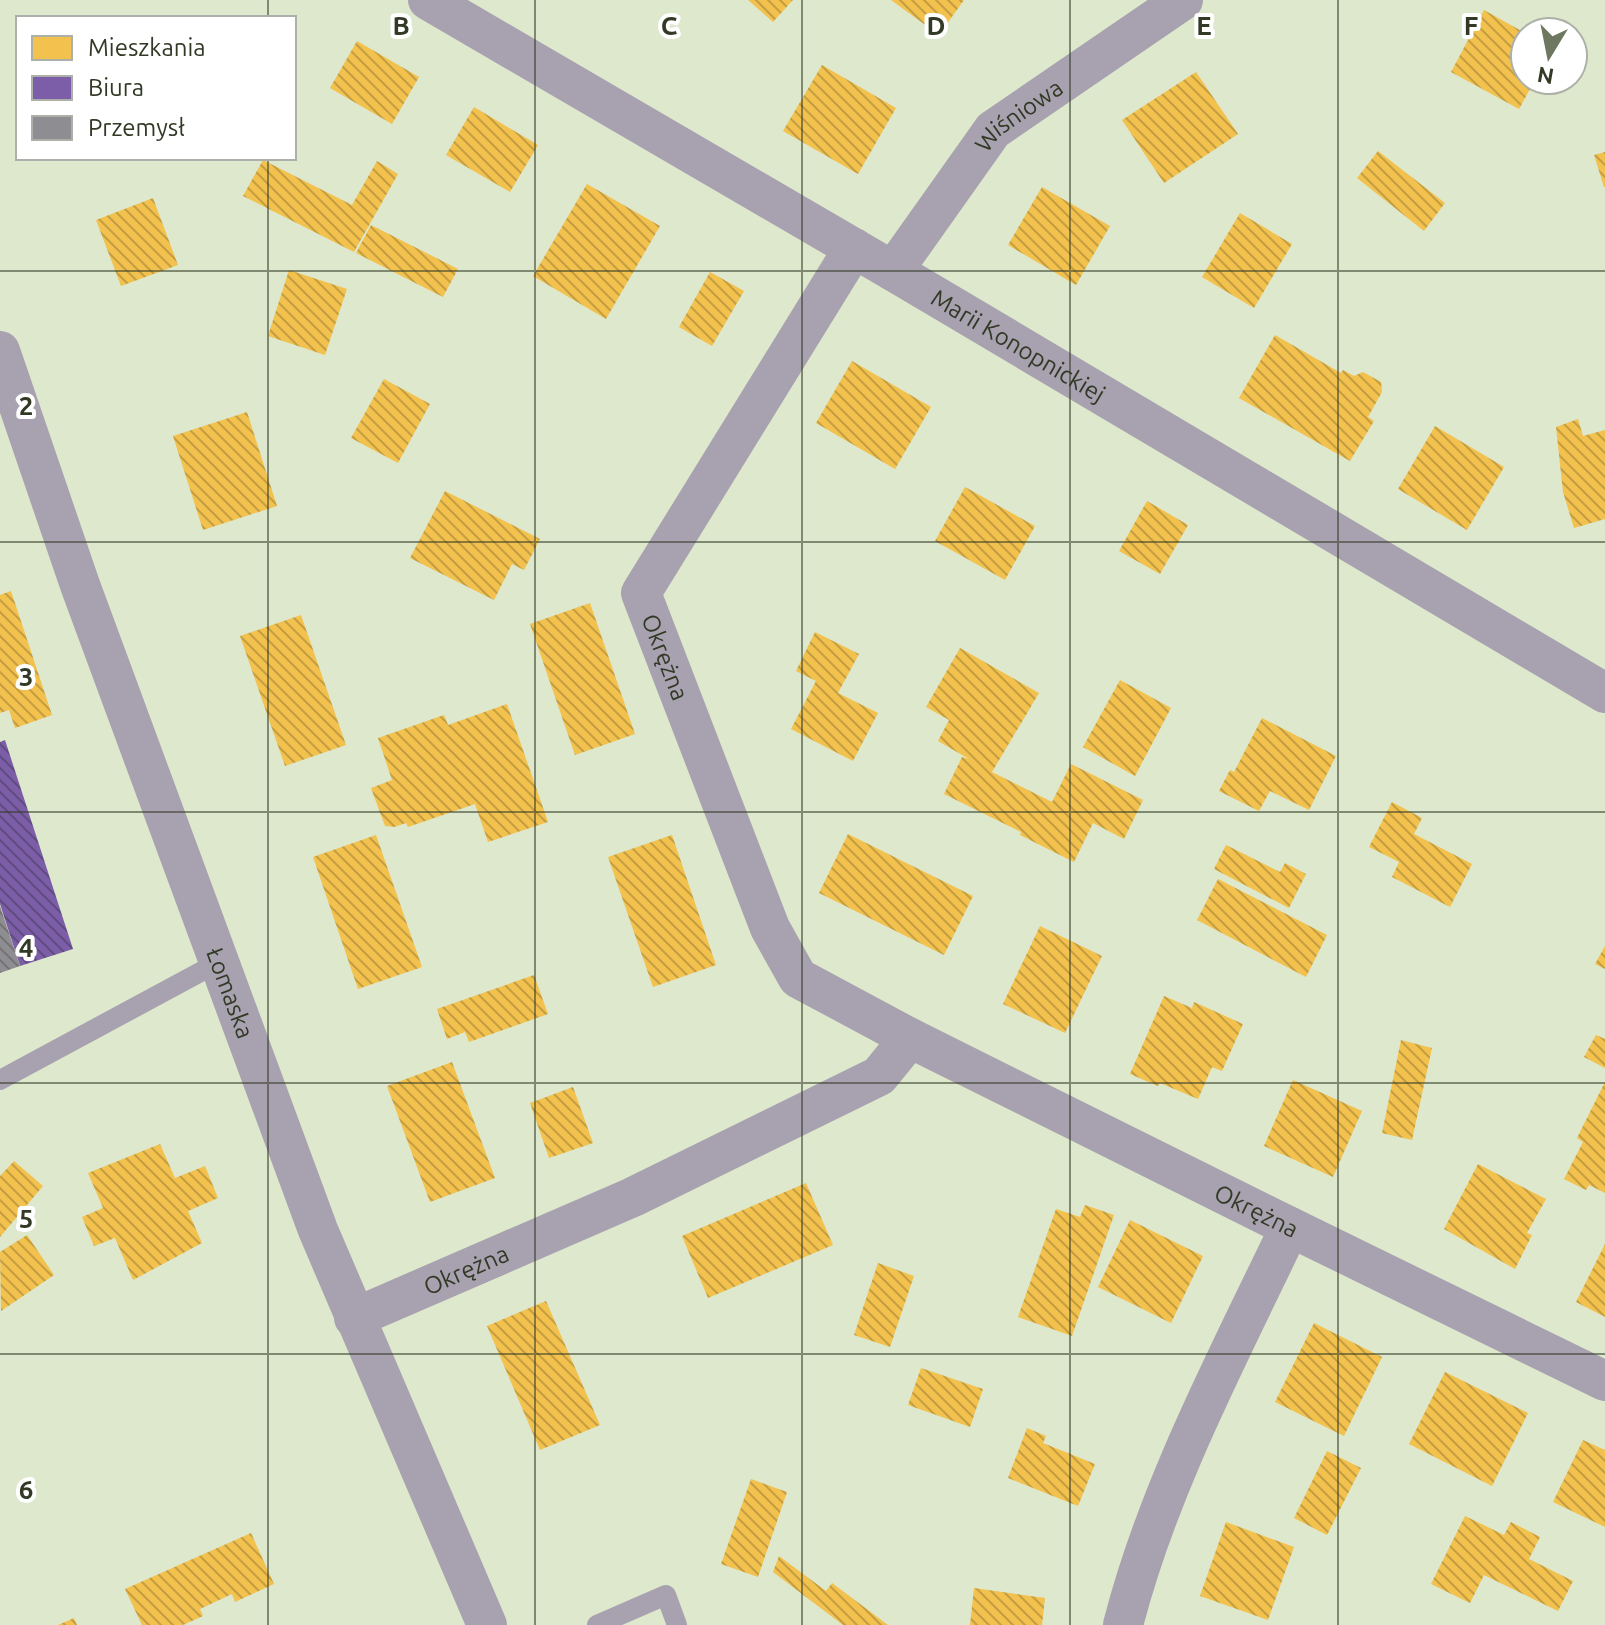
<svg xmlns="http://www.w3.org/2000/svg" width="1605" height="1625" viewBox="0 0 1605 1625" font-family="Ubuntu,sans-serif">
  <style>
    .homes { fill: url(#homes-back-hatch) }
    .offices { fill: url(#offices-back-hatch) }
    .industry { fill: url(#industry-back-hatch) }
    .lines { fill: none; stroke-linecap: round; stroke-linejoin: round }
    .lane { stroke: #a8a1b0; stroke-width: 20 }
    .street { stroke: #a8a1b0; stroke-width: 40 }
    .grid { fill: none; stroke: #323a26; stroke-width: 2; stroke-opacity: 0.55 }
    .labels { text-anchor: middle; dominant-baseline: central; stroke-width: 8; stroke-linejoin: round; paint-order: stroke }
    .street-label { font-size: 24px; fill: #323a26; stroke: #fff }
    .grid-label { font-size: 26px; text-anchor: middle; font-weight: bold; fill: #323a26; stroke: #fff; stroke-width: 8; stroke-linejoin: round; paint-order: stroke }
  </style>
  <defs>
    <pattern id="homes-back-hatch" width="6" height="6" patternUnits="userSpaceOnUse" patternTransform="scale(2)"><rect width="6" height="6" fill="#f2c14e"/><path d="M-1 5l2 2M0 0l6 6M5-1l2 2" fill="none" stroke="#c59e41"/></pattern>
    <pattern id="offices-back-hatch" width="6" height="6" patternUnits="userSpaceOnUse" patternTransform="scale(2)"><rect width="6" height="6" fill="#7b5ea7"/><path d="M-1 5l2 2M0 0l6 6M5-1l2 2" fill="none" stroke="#604b80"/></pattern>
    <pattern id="industry-back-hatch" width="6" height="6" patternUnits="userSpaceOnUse" patternTransform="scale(2)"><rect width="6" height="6" fill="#8d8d92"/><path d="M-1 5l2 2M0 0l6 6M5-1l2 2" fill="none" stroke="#747477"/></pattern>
  </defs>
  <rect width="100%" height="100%" fill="#dde8cc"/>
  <path class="homes" d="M 748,0 L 793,0 L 773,22 Z
    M 891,0 L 964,0 L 939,35 Z
    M 1484,10 L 1525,33 L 1525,80 L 1535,80 L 1519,109 L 1451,72 Z
    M 357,41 L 419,77 L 392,124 L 330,88 Z
    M 822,65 L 896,108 L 858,174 L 783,131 Z
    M 1196,72 L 1238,134 L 1164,183 L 1122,120 Z
    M 474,107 L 538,145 L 510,192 L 446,155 Z
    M 1378,151 L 1445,203 L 1424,231 L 1357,178 Z
    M 1605,152 L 1605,187 L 1604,187 L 1594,155 Z
    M 263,160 L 352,205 L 377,161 L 398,174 L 354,252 L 243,196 Z
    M 587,184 L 660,226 L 606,319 L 533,276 Z
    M 1042,187 L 1110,226 L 1076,285 L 1008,245 Z
    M 153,198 L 178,265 L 121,286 L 96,220 Z
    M 1240,213 L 1292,244 L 1254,308 L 1202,277 Z
    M 371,225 L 458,269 L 443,297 L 356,253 Z
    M 289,270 L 347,289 L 325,355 L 268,336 Z
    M 710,272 L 744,291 L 712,346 L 679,327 Z
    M 1275,335 L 1341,373 L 1343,370 L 1354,376 L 1363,372 L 1381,382 L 1382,392 L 1368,417 L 1374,421 L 1350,461 L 1239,398 Z
    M 852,361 L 931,407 L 895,469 L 816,423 Z
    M 384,379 L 430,404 L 398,463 L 351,438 Z
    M 247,412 L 277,506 L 203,530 L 173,436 Z
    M 1578,419 L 1583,436 L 1605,430 L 1605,519 L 1574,528 L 1563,492 L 1556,427 Z
    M 1435,426 L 1504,467 L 1467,530 L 1398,489 Z
    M 965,487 L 1035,526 L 1005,580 L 935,541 Z
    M 445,491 L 540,539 L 524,570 L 512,564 L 494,600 L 410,558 Z
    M 1147,501 L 1188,525 L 1160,574 L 1119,551 Z
    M 11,591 L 52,715 L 15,728 L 9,710 L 0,713 L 0,595 Z
    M 590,603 L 635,734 L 575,755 L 530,624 Z
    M 301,615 L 346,745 L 285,766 L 240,636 Z
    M 815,632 L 859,654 L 838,693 L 878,713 L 853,761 L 791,729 L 816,681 L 796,671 Z
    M 960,648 L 1039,693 L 992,772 L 1052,802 L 1071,764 L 1143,800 L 1124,839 L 1093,823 L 1074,862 L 1020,835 L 1021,832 L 944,794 L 962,757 L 969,759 L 938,741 L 949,720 L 926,707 Z
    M 1120,680 L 1171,708 L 1135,776 L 1083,747 Z
    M 507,704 L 548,822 L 488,842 L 475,804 L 408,827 L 406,823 L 394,827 L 385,826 L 371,788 L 392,780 L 378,738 L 444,715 L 448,725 Z
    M 1262,718 L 1336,756 L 1309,810 L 1270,791 L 1259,811 L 1219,791 L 1230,770 L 1234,772 Z
    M 1392,802 L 1422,818 L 1414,834 L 1472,864 L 1450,907 L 1392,877 L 1399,862 L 1369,847 Z
    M 848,834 L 973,896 L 944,955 L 819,893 Z
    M 376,835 L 422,967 L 358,989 L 313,857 Z
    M 672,835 L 716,965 L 653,987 L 608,857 Z
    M 1226,845 L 1280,872 L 1285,863 L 1306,874 L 1289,908 L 1214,869 Z
    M 1218,879 L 1327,935 L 1306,977 L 1197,920 Z
    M 1040,926 L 1102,956 L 1065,1033 L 1003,1004 Z
    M 1605,946 L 1605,969 L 1595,964 Z
    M 534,975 L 548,1014 L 469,1042 L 465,1032 L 447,1039 L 437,1009 Z
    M 1164,996 L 1192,1008 L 1194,1002 L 1243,1024 L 1222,1071 L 1212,1067 L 1198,1099 L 1160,1083 L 1158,1086 L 1130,1074 Z
    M 1596,1035 L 1605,1039 L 1605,1068 L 1584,1057 Z
    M 1401,1040 L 1432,1048 L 1412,1140 L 1382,1133 Z
    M 452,1062 L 495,1178 L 430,1202 L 387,1086 Z
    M 1293,1080 L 1362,1111 L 1333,1177 L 1264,1146 Z
    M 1605,1082 L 1605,1193 L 1589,1185 L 1586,1190 L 1564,1179 L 1583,1142 L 1577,1138 Z
    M 573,1087 L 593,1143 L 549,1158 L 530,1103 Z
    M 160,1144 L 175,1178 L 205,1166 L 218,1198 L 188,1211 L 202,1243 L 133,1280 L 115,1238 L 94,1246 L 82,1217 L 103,1208 L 88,1173 Z
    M 14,1161 L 43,1186 L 0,1237 L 0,1176 Z
    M 1478,1164 L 1546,1199 L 1527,1233 L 1532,1235 L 1515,1269 L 1444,1229 Z
    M 806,1183 L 833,1245 L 708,1298 L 682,1236 Z
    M 1085,1205 L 1114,1215 L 1072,1336 L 1018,1317 L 1056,1209 L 1080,1217 Z
    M 1130,1220 L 1203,1256 L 1171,1323 L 1098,1287 Z
    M 27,1235 L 54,1275 L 1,1311 L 0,1252 Z
    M 1605,1244 L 1605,1317 L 1576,1302 Z
    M 878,1263 L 914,1276 L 890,1347 L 854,1335 Z
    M 546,1301 L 600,1425 L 540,1450 L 487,1326 Z
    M 1314,1323 L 1382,1357 L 1344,1436 L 1275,1402 Z
    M 921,1368 L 983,1389 L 970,1427 L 908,1405 Z
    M 1445,1372 L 1528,1413 L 1492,1486 L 1409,1444 Z
    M 1027,1428 L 1046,1436 L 1043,1443 L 1095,1464 L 1078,1506 L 1008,1478 Z
    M 1583,1440 L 1605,1450 L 1605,1527 L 1553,1502 Z
    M 1327,1451 L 1361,1468 L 1327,1535 L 1294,1518 Z
    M 751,1479 L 787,1492 L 758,1577 L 721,1564 Z
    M 1465,1516 L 1504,1535 L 1511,1522 L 1540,1537 L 1529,1559 L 1573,1581 L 1558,1611 L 1484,1575 L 1470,1603 L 1431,1584 Z
    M 1226,1522 L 1294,1547 L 1268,1620 L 1200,1596 Z
    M 251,1533 L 274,1584 L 235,1602 L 232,1594 L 200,1609 L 203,1616 L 183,1625 L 142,1625 L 125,1589 Z
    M 779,1556 L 826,1591 L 832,1583 L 888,1625 L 843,1625 L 773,1572 Z
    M 974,1588 L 1045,1598 L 1042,1625 L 970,1625 Z
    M 74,1618 L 77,1625 L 58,1625 Z"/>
  <path class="offices" d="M 5,740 L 73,949 L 20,966 L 0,904 L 0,742 Z"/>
  <path class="industry" d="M 0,906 L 20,966 L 0,973 Z"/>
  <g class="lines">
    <path class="lane" d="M 0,1080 L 219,962
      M 597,1625 L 666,1595 L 677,1625"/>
    <g class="street">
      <path id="s1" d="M 428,0 L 893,271 L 1605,693"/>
      <path id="s2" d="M 854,248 L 641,593 L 770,928 L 798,978 L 910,1038 L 1290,1227 L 1605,1381"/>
      <path id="s3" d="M 893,271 L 993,130 L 1183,0"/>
      <path id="s4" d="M 0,351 L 80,585 L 318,1230 L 487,1625"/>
      <path id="s5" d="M 354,1318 L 633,1197 L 879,1076 L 910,1038"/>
      <path d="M 1123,1625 C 1158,1488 1229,1355 1290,1227"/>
    </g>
  </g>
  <path class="grid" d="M 268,0 L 268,18M 535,0 L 535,1625M 802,0 L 802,1625M 1070,0 L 1070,1625M 1338,0 L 1338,1625M 268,158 L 268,1625M 0,271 L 1605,271M 0,542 L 1605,542M 0,812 L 1605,812M 0,1083 L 1605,1083M 0,1354 L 1605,1354"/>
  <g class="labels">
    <g class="street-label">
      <text stroke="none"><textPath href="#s3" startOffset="202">Wiśniowa</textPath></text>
      <text stroke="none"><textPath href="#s1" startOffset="684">Marii Konopnickiej</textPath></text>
      <text stroke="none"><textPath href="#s2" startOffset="474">Okrężna</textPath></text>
      <text stroke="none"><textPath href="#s4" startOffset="682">Łomaska</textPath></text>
      <text stroke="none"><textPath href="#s2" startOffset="1336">Okrężna</textPath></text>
      <text stroke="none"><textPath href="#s5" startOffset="122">Okrężna</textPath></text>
    </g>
  </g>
  <g class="grid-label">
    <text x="401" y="35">B</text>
    <text x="669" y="35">C</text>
    <text x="936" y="35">D</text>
    <text x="1204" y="35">E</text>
    <text x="1471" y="35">F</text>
    <text x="26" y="415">2</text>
    <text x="26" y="686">3</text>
    <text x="26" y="957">4</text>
    <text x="26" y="1228">5</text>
    <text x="26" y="1499">6</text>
  </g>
  <rect x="16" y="16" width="280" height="144" fill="#ffffff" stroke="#adb0a8" stroke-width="2"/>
  <rect x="32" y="36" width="40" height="24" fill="#f2c14e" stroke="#adb0a8" stroke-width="2"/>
  <text x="88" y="56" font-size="24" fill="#323a26">Mieszkania</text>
  <rect x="32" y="76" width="40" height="24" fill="#7b5ea7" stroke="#adb0a8" stroke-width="2"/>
  <text x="88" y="96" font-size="24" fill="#323a26">Biura</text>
  <rect x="32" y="116" width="40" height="24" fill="#8d8d92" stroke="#adb0a8" stroke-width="2"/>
  <text x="88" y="136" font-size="24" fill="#323a26">Przemysł</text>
  <g transform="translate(1549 56) rotate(190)"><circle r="38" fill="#ffffff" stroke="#adb0a8" stroke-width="2"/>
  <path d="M0-6L14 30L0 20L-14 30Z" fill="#6e7760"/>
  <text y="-12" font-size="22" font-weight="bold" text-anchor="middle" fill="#323a26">N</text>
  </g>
</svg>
